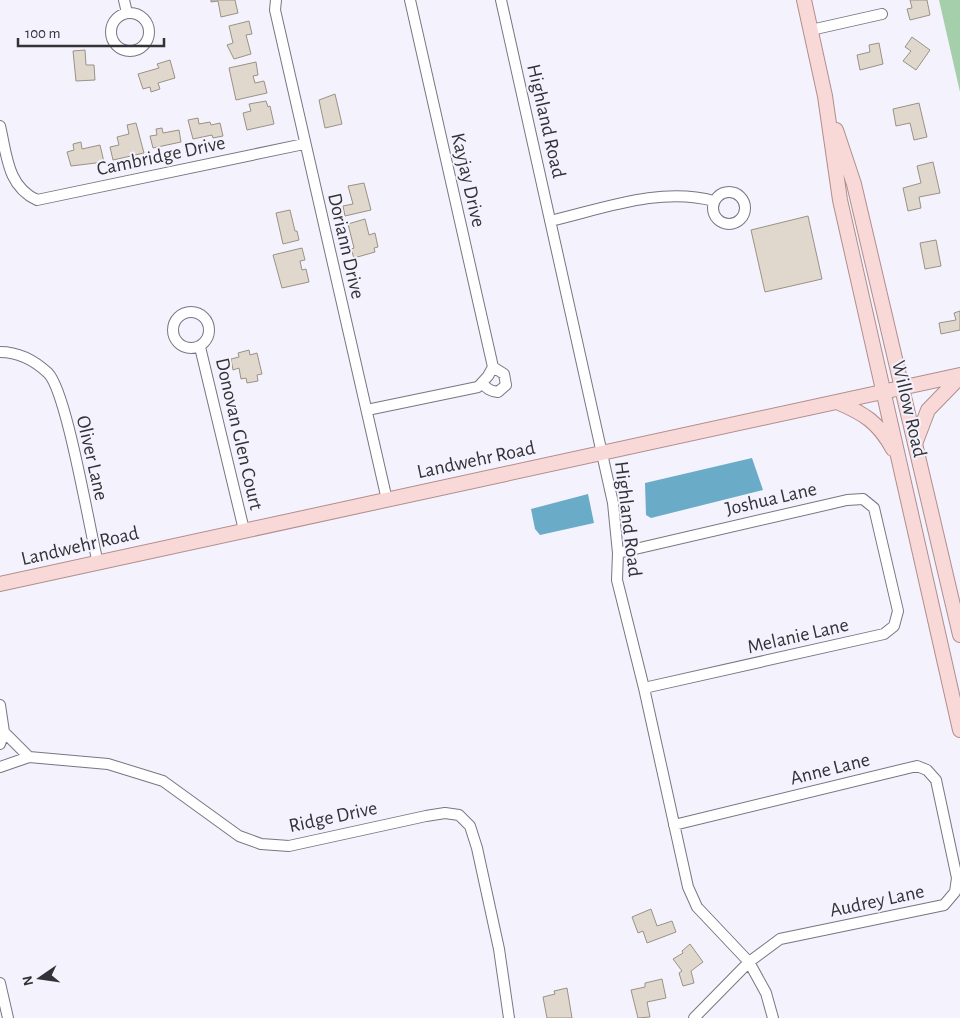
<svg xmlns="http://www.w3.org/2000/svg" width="960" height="1018" viewBox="0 0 960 1018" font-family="'Alegreya Sans',sans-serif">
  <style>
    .green { fill: #a5ceaa }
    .water { fill: #6aacc8 }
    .building { fill: #e0d8cc; stroke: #9a9287 }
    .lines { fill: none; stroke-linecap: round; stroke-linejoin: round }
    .minor-casing { stroke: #787682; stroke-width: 12 }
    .major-casing { stroke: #b18e8d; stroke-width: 16 }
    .minor { stroke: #fff; stroke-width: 10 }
    .major { stroke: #f9d9d7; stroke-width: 14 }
    .labels { text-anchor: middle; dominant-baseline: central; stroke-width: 4; stroke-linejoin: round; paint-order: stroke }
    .street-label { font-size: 20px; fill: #333237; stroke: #f4f2fd }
  </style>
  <rect width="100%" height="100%" fill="#f4f2fd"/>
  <path class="green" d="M 939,0 L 960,0 L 960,92 Z"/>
  <path class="water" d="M 752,458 L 763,490 L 651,518 L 646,515 L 645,483 Z
    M 588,494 L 594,523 L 540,535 L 535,529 L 531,509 Z"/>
  <path class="building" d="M 211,0 L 235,0 L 238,13 L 221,17 L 218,1 L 211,2 Z
    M 910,0 L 927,0 L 930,15 L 910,20 L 907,9 L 912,8 Z
    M 249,21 L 252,34 L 246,35 L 251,54 L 234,59 L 227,45 L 233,43 L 229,26 Z
    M 912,37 L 930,50 L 916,70 L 903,61 L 911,51 L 905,47 Z
    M 879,43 L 883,64 L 860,70 L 857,55 L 870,52 L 869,45 Z
    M 85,50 L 86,65 L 94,65 L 95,80 L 76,81 L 73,51 Z
    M 170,60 L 175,78 L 158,83 L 160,89 L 151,92 L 150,87 L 143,89 L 138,74 L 159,68 L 157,64 Z
    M 256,62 L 258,75 L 253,76 L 255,83 L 264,81 L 267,93 L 236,100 L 229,68 Z
    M 335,94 L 342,124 L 325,128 L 319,100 Z
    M 266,101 L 268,107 L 270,106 L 274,124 L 247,130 L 243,113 L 251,111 L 249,104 Z
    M 919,103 L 927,137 L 914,140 L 910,123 L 896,126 L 893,109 Z
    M 198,118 L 199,124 L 210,122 L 211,125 L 220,123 L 223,136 L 213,138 L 212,135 L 193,139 L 188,120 Z
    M 136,123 L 144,153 L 113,160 L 110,147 L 119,145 L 117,137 L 129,134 L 127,125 Z
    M 162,128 L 163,133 L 179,130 L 181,142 L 153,148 L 150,136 L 157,135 L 156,129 Z
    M 81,142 L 82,149 L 100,145 L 104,162 L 71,166 L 67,152 L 74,150 L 73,144 Z
    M 933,162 L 940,193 L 919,197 L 921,208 L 908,211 L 903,188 L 921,183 L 917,166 Z
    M 364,183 L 371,210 L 345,216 L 343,206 L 353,204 L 348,186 Z
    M 290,210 L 295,231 L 297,231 L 299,240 L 283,244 L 276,213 Z
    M 808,216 L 822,279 L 765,292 L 751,230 Z
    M 365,219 L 369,235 L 375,233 L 378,247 L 374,248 L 375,252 L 354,258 L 351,249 L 354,248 L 348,224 Z
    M 936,240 L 941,266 L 925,269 L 920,243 Z
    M 302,248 L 305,260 L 300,261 L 302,270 L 306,269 L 309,282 L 282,288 L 273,255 Z
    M 960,311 L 960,330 L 941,334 L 939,323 L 956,320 L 954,313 Z
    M 249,350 L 250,355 L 257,353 L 262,374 L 257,375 L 258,381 L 247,383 L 246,378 L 241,379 L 239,368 L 233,370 L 231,359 L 239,357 L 238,353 Z
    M 651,909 L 657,926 L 672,921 L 676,932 L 647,943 L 643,931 L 638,933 L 632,917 Z
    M 690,944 L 703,962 L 691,971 L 694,983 L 683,986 L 679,973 L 682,971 L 673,959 L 683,953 L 682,951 Z
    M 662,979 L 666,998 L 647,1002 L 650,1017 L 638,1018 L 631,990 L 645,987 L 645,983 Z
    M 567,988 L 572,1018 L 547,1018 L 543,997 L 555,994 L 554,991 Z"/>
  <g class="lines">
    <g class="minor-casing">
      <path id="minor" d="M 124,0 L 127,13
        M 276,0 L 275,10 L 387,500
        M 501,0 L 613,503 L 618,553 L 617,580 L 644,688 L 688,887 L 697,907 L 749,962 L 766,993 L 773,1018
        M111 32a19 19 0 1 1 38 0a19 19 0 1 1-38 0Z
        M 811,30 L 882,14
        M 0,126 C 7,155 7,186 37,200 L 304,144
        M713 208a16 16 0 1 1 32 0a16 16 0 1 1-32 0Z
        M 550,221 C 602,209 661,186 714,201
        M173 330a18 18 0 1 1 36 0a18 18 0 1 1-36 0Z
        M 200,347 L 244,530
        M 0,352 C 19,352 34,360 48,373 C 67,392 89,528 98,563
        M 482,383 C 487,389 490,391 498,392 L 506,385 L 504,374 L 493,367
        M 367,410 L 478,387 L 488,376 L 493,367 L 410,0
        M 618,553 L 847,500 L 863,499 L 874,508 L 898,611 L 894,626 L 884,634 L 644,688
        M 0,705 L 4,732 L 0,744
        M 4,732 L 29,757 L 108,764 L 163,781 L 239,836 L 261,844 L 289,846 L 426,816 L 445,813 L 459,815 L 470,826 L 477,848 L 499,949 L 509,1018
        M 0,767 L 29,757
        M 674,825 L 917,766 L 927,770 L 936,780 L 957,878 L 955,892 L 944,905 L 780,939 L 749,962 L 694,1018
        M 0,983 L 8,1018"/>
    </g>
    <g class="major-casing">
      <path id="major" d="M 804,0 L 825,96 L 840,200 L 960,730
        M 836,130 L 854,184 L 960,635
        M 837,402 C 865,414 878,422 893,449
        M 915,444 L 928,410 L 960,377
        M 0,584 L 960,375"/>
    </g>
    <use href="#minor" class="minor"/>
    <use href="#major" class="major"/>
  </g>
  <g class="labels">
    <g class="street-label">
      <text transform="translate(546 121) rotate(77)">Highland Road</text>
      <text transform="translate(161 156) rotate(-12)">Cambridge Drive</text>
      <text transform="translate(468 180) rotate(77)">Kayjay Drive</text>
      <text transform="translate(346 246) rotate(77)">Doriann Drive</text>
      <text transform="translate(909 409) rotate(77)">Willow Road</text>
      <text transform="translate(239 434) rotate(77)">Donovan Glen Court</text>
      <text transform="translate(92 458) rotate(77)">Oliver Lane</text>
      <text transform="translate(476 460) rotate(-12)">Landwehr Road</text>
      <text transform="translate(771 499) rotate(-13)">Joshua Lane</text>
      <text transform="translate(628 519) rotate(83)">Highland Road</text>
      <text transform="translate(80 546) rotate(-13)">Landwehr Road</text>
      <text transform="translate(798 636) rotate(-13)">Melanie Lane</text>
      <text transform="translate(830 769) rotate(-14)">Anne Lane</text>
      <text transform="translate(333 817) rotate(-12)">Ridge Drive</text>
      <text transform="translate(877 901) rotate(-12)">Audrey Lane</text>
    </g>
  </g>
  <g transform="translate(40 978) rotate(257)" stroke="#f4f2fd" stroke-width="4" paint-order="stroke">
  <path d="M0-4L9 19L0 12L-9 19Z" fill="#333237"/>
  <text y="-8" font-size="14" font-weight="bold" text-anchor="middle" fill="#333237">N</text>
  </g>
  <path d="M18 38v8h146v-8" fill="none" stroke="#333237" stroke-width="2.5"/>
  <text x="25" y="38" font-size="15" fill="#333237" stroke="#f4f2fd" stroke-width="4" paint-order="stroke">100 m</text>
</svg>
